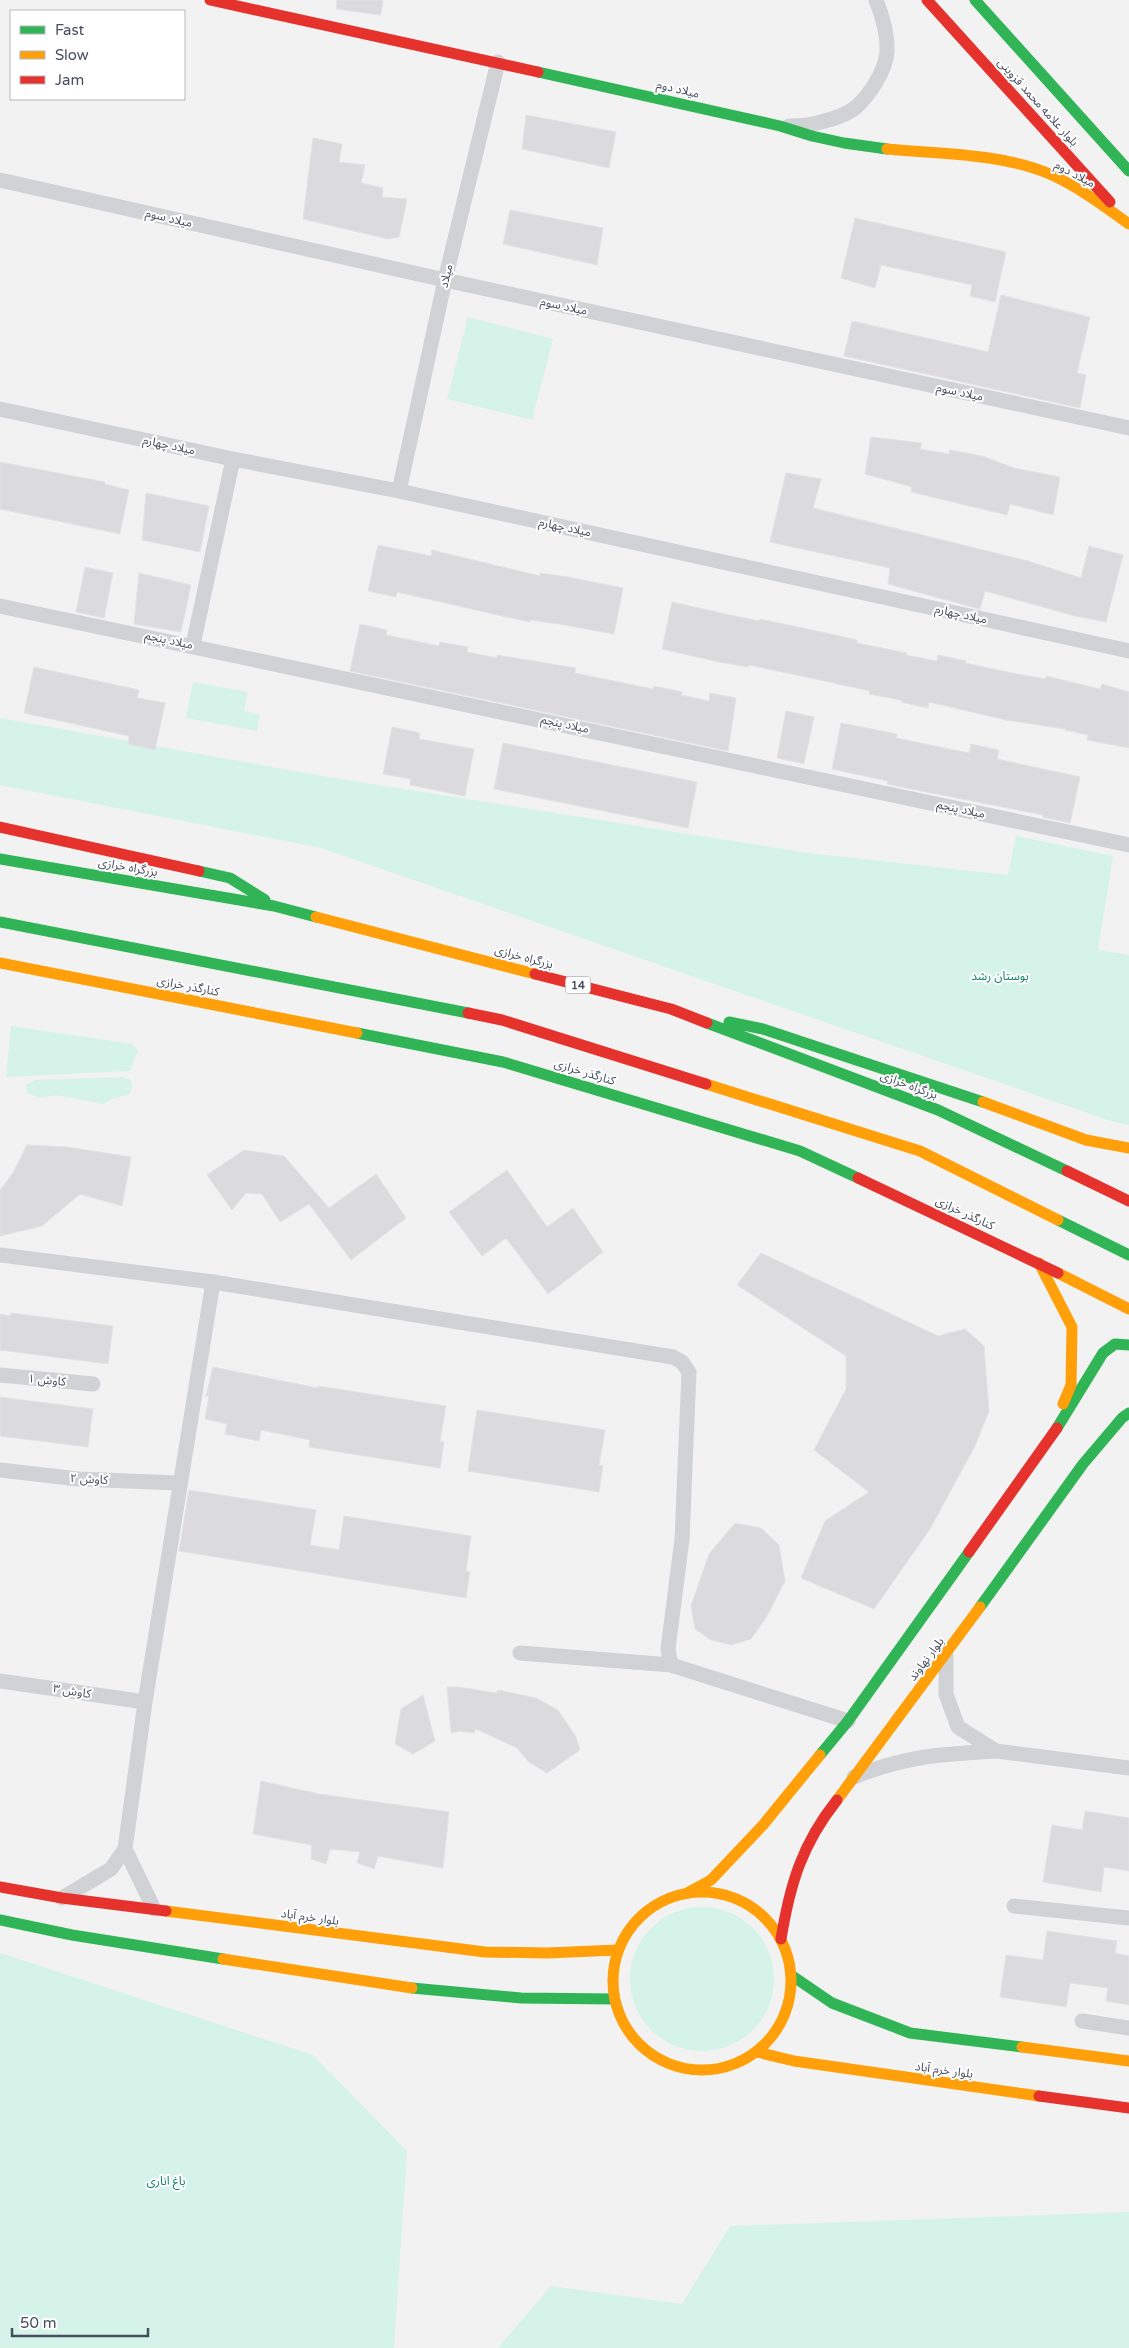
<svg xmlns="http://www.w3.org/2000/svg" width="1129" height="2348" viewBox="0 0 1129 2348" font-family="'Varela Round','Noto Sans Arabic',sans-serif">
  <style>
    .green { fill: #d5f3e8 }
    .building { fill: #dbdbdd; stroke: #e3e3e5 }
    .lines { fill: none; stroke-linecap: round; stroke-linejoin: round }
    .street { stroke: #d0d2d6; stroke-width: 15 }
    .fast { stroke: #30b455; stroke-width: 11 }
    .slow { stroke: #ff9f0a; stroke-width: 11 }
    .jam { stroke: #e5322d; stroke-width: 11 }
    .labels { text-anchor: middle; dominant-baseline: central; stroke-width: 4; stroke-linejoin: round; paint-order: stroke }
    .shield { fill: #fff; stroke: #7e8390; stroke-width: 1 }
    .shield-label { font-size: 11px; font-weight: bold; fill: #474e60 }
    .street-label { font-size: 12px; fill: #474e60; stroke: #fff }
    .park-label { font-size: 12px; fill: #0f8566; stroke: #fff }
  </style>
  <rect width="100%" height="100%" fill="#f2f2f2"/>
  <path class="green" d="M 468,317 L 553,339 L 532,420 L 447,399 Z
    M 193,682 L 248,692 L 244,711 L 260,715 L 257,731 L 186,718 Z
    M 0,718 L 328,777 L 808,853 L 1008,875 L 1016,836 L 1113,856 L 1098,950 L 1129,955 L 1129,1125 L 1114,1122 L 321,848 L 0,785 Z
    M 11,1026 L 132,1044 L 138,1050 L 130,1071 L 6,1077 Z
    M 122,1077 L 130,1079 L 132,1086 L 130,1094 L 112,1099 L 104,1104 L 56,1095 L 40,1098 L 27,1093 L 26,1085 L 35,1080 Z
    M630 1979a72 72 0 1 1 144 0a72 72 0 1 1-144 0Z
    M 0,1953 L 313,2055 L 407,2151 L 394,2348 L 0,2348 Z
    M 1129,2212 L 1129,2348 L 498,2348 L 551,2286 L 682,2304 L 730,2226 Z"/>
  <path class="building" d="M 337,0 L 383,0 L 381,15 L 336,9 Z
    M 526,115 L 616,132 L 609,168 L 522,149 Z
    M 313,138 L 342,144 L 339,162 L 365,165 L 361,183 L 383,188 L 382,197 L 407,199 L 399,237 L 388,239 L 303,219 Z
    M 510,210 L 603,228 L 597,265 L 503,244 Z
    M 855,218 L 1006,252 L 995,302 L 970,296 L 972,285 L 881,265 L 875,288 L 841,278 Z
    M 1001,295 L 1090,317 L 1077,373 L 1086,375 L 1080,408 L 844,356 L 852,321 L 988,352 Z
    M 871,437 L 922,443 L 920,449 L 949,454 L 950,450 L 982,456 L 1014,468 L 1060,477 L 1053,515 L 1010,504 L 1007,515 L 911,492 L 912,487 L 865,474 Z
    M 0,462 L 105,482 L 105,484 L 129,490 L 120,534 L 0,509 Z
    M 786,473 L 821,479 L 813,508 L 1028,561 L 1081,578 L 1089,546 L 1123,555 L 1106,622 L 1075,616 L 985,591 L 980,609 L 972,607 L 888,584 L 890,568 L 770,542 Z
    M 146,493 L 209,506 L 200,552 L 142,540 Z
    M 378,545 L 431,556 L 432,550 L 540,576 L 540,573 L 568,577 L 623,588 L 614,634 L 559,624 L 530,620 L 530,622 L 502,616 L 397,592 L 396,597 L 368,591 Z
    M 85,567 L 113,573 L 104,618 L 76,612 Z
    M 139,573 L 191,585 L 181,632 L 134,624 Z
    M 672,602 L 730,615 L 759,621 L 760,619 L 817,631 L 857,640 L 857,643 L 907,653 L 906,655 L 937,661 L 938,655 L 966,661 L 965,663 L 1017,674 L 1046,679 L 1046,676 L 1100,689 L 1102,684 L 1129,692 L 1129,748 L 1087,740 L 1088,735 L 1065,730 L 1065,729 L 1006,720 L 929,702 L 928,708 L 901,702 L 901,700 L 869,694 L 870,691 L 820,680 L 749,665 L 748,667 L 719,662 L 662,649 Z
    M 360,624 L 387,630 L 386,635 L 439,646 L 440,642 L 468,647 L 467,652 L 497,658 L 497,655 L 576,668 L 575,673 L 653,689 L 654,686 L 682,692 L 681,695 L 709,701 L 710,693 L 736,698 L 728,751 L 350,671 Z
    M 34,667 L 139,690 L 137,698 L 165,703 L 155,750 L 128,744 L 129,736 L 24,713 Z
    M 786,711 L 814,717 L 804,764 L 777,758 Z
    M 841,723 L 897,734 L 896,738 L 969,753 L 971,744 L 999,750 L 997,759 L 1080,777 L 1070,823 L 1043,817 L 1043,815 L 916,790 L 887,784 L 888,781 L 832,769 Z
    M 392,727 L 420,733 L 419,739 L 474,749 L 465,796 L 410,785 L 411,779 L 383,774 Z
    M 503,743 L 697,782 L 688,828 L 494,789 Z
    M 27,1145 L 67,1147 L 131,1157 L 122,1206 L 80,1194 L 42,1226 L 0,1236 L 0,1190 L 13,1173 Z
    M 244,1150 L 284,1156 L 329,1208 L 376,1174 L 406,1218 L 351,1260 L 309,1204 L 280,1222 L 262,1194 L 246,1193 L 232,1210 L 207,1175 Z
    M 507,1170 L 547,1227 L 573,1208 L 603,1252 L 548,1294 L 506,1238 L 482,1256 L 449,1212 Z
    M 761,1253 L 938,1336 L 965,1329 L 984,1346 L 989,1411 L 975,1446 L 930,1529 L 874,1609 L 801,1578 L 825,1521 L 869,1492 L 814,1450 L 846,1389 L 846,1356 L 737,1285 Z
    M 11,1313 L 113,1326 L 108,1364 L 0,1350 L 0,1314 L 10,1316 Z
    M 213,1367 L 318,1388 L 318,1386 L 446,1406 L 440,1441 L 444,1442 L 440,1468 L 309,1447 L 310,1440 L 261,1430 L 259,1441 L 225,1434 L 227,1424 L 205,1419 L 209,1396 L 206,1396 Z
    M 0,1397 L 93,1409 L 88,1447 L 0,1436 Z
    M 477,1410 L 605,1430 L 599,1465 L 603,1466 L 599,1492 L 468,1471 Z
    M 189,1490 L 316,1510 L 310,1545 L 339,1550 L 344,1516 L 471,1536 L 466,1571 L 470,1572 L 466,1598 L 179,1551 Z
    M 735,1523 L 761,1528 L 779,1545 L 785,1581 L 766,1618 L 751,1639 L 732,1645 L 711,1640 L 695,1629 L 691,1606 L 709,1554 Z
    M 447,1687 L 459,1687 L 496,1693 L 498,1690 L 536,1698 L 558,1710 L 576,1737 L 580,1750 L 547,1773 L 529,1762 L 517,1748 L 476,1729 L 474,1733 L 459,1731 L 451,1733 Z
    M 423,1695 L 435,1741 L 413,1754 L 395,1744 L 401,1709 Z
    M 261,1781 L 319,1794 L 449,1812 L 443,1868 L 378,1856 L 374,1869 L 357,1863 L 360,1852 L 330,1849 L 326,1864 L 311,1859 L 312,1845 L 253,1834 Z
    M 1085,1811 L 1129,1818 L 1129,1871 L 1104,1867 L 1101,1892 L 1043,1882 L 1052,1825 L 1082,1830 Z
    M 1047,1931 L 1117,1941 L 1115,1953 L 1129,1956 L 1129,2005 L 1106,2001 L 1108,1988 L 1070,1983 L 1066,2007 L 1000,1997 L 1006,1955 L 1043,1960 Z"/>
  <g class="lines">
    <path class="street" d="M 789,126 C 806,127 841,119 855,108 C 869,96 885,72 887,52 C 888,35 882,15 876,0
      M 0,180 L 445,280 L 1129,428
      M 0,409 L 233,459 L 399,491 L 1129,651
      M 399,491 L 445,280 L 498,62
      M 0,606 L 1129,845
      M 193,645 L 233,459
      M 0,1255 L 213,1282 L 673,1357 L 682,1362 L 689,1372 L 682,1539 L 668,1649 L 671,1665
      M 0,1375 L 93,1384
      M 0,1470 L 78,1479 L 179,1483
      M 520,1653 L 671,1665 L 848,1721
      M 0,1681 L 145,1702
      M 996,1751 L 1129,1768
      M 854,1777 C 905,1756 942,1754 996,1751 L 958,1727 L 946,1694 L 946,1655
      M 125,1849 L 154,1909
      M 62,1898 L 111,1869 L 125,1849 L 145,1702 L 213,1282
      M 1014,1906 L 1129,1918
      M 1082,2021 L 1129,2028"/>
    <path class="fast" d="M 975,0 L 1129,171
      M 538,72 L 780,126 L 812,136 L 844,143 L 887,149
      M 0,859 L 274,906 L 316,917
      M 199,871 L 230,878 L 265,900
      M 0,922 L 468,1013
      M 729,1022 L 763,1029 L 983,1102
      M 707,1023 L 938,1110 L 1067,1171
      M 357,1033 L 503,1062 L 800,1151 L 858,1178
      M 1058,1220 L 1129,1255
      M 1057,1428 L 1103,1353 L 1115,1344 L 1129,1345
      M 980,1607 L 1083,1464 L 1122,1418 L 1129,1413
      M 820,1755 L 848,1721 L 969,1552
      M 0,1920 L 72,1935 L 223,1959
      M 791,1975 L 832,2003 L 910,2033 L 1022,2047
      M 412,1988 L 521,1998 L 614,1999"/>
    <path class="slow" d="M 887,149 C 941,154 1002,153 1052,175 C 1080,188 1104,206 1129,224
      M 316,917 L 535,974
      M 0,963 L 357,1033
      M 706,1084 L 920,1151 L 1058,1220
      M 983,1102 L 1086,1140 L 1129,1148
      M 1039,1263 L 1072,1327 L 1071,1385 L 1063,1404
      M 1058,1273 L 1129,1309
      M 837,1800 L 980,1607
      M613 1981a89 89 0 1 1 178 0a89 89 0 1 1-178 0Z
      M 687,1893 L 711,1880 L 763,1825 L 820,1755
      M 166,1911 L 485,1952 L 547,1953 L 617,1950
      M 223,1959 L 412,1988
      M 1022,2047 L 1129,2061
      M 757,2052 L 794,2061 L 1039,2096"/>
    <path class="jam" d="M 210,0 L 538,72
      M 927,0 L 1110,202
      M 0,827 L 199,871
      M 535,974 L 671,1009 L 707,1023
      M 468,1013 L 502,1020 L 706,1084
      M 1067,1171 L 1129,1201
      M 858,1178 L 1058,1273
      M 969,1552 L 1057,1428
      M 0,1887 L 62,1898 L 166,1911
      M 781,1939 C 790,1884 802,1844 837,1800
      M 1039,2096 L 1129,2108"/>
  </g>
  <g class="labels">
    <rect class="shield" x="565.5" y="976.5" width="25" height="17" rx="4"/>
    <g class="shield-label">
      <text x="578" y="985">14</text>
    </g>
    <g class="street-label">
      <text transform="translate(678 89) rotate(13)">میلاد دوم</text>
      <text transform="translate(1038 102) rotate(48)">بلوار علامه محمد قزوینی</text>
      <text transform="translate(1075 174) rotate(28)">میلاد دوم</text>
      <text transform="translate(169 218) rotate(13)">میلاد سوم</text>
      <text transform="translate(446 276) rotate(-77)">میلاد</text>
      <text transform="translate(564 306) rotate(12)">میلاد سوم</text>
      <text transform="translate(960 392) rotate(12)">میلاد سوم</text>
      <text transform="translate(169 445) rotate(12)">میلاد چهارم</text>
      <text transform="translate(565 527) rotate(12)">میلاد چهارم</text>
      <text transform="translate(961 614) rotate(12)">میلاد چهارم</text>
      <text transform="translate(169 640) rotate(12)">میلاد پنجم</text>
      <text transform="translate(565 724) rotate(12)">میلاد پنجم</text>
      <text transform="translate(961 809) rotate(12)">میلاد پنجم</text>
      <text transform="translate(128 867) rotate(10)">بزرگراه خرازی</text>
      <text transform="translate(524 957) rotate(15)">بزرگراه خرازی</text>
      <text transform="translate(188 986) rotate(11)">کنارگذر خرازی</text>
      <text transform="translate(585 1072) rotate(17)">کنارگذر خرازی</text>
      <text transform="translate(909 1085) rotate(20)">بزرگراه خرازی</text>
      <text transform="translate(965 1213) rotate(25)">کنارگذر خرازی</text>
      <text transform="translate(47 1380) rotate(5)">کاوش ۱</text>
      <text transform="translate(89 1479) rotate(3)">کاوش ۲</text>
      <text transform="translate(926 1659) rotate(-53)">بلوار نهاوند</text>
      <text transform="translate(72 1691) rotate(9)">کاوش ۳</text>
      <text transform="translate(310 1917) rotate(8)">بلوار خرم آباد</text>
      <text transform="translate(944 2070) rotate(8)">بلوار خرم آباد</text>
    </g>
    <g class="park-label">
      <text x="1000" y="976">بوستان رشد</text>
      <text x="166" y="2181">باغ اناری</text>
    </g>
  </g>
  <rect x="10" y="10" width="175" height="90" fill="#ffffff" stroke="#b5b8bf"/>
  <rect x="20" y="26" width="25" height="8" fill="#30b455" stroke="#b5b8bf"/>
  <text x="55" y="35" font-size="15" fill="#474e60">Fast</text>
  <rect x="20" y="51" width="25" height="8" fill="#ff9f0a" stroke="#b5b8bf"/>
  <text x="55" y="60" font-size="15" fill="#474e60">Slow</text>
  <rect x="20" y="76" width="25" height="8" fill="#e5322d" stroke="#b5b8bf"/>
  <text x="55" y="85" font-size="15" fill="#474e60">Jam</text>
  <path d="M12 2328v8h136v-8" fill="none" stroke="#474e60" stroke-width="2.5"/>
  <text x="20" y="2328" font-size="15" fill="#474e60" stroke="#ffffff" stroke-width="4" paint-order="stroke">50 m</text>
</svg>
